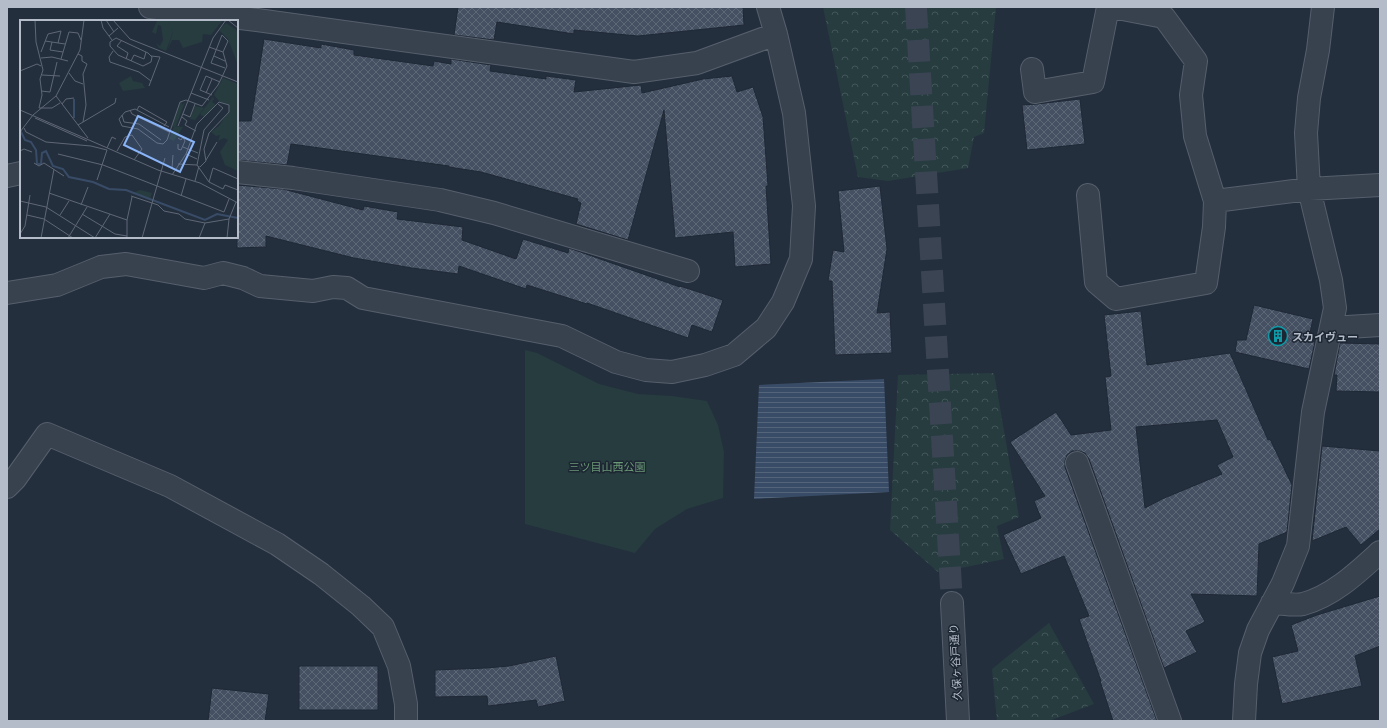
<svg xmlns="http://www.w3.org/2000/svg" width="1387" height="728" viewBox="0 0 1387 728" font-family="Lato,'Noto Sans JP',sans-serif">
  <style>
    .forest { fill: url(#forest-crowns) }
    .park { fill: #263c3f }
    .water { fill: url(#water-rules) }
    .building { fill: url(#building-cross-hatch); stroke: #1f2835; fill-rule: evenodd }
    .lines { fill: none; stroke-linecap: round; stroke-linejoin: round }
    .minor-tunnel { stroke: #3a4453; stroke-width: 22; stroke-dasharray: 22 11; stroke-linecap: butt }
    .minor-casing { stroke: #565f6c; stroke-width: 24 }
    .minor { stroke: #38414e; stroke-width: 22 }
    .labels { text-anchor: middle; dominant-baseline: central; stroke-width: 3; stroke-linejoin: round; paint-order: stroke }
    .poi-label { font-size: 11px; font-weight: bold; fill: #b4bcc9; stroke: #1d2633; text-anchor: start }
    .park-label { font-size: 11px; fill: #6b9a76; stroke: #1d2633 }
    .street-label { font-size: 11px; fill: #b4bcc9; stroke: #1d2633 }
    .inset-river { fill: none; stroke: #394c67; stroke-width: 2 }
    .inset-road { fill: none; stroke: #5e6776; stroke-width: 1 }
    .view { fill: #8ab4f8; fill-opacity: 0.15; stroke: #8ab4f8; stroke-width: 2 }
    .inset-edge { fill: none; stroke: #b4bcc9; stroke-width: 2 }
  </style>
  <defs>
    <pattern id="forest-crowns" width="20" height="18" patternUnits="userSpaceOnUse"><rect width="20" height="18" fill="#263c3f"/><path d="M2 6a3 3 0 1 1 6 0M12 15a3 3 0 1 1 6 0" fill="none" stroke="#435659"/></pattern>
    <pattern id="water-rules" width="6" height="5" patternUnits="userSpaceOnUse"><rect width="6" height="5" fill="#394c67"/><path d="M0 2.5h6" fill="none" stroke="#53647b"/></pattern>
    <pattern id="building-cross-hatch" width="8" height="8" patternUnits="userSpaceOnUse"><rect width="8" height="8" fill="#455162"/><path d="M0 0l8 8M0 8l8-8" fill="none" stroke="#5d6877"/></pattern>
  </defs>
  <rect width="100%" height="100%" fill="#242f3e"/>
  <path class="forest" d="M 823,7 L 996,7 L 984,133 L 974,137 L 968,168 L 888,181 L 858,177 Z
    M 994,373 L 1019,517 L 997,526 L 1004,559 L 966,567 L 938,572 L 890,530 L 898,375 Z
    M 1049,623 L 1094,704 L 1049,721 L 997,721 L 992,669 Z"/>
  <path class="park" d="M 525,350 L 537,353 L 599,384 L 638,394 L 672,396 L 707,401 L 718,425 L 724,452 L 723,498 L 687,509 L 655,529 L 635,553 L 525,524 Z"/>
  <path class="water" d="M 884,379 L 889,492 L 754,499 L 759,385 Z"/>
  <path class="building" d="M 458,7 L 743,7 L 744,25 L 638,36 L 574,30 L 574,34 L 497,22 L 494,40 L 454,35 Z
    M 264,39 L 321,48 L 321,44 L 354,50 L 354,55 L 433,66 L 434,61 L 451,64 L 451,59 L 491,65 L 490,71 L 546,79 L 546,76 L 576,80 L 574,92 L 641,85 L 642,93 L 703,79 L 732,76 L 737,92 L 753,87 L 763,117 L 768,186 L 766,186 L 771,264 L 735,267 L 733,232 L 675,238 L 664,110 L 628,240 L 576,224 L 581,203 L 577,201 L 578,199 L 481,172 L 449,167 L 449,166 L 291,144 L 287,165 L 237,160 L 237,121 L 251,121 Z
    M 1080,99 L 1085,144 L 1027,150 L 1022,105 L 1037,104 Z
    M 237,185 L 283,189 L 363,210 L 364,206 L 398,212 L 397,219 L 463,227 L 462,240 L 516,259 L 523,239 L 568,253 L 569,248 L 680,287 L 680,286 L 723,300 L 712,332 L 692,325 L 688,338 L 587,303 L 587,304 L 527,285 L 526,289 L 459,266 L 458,274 L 412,268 L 354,258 L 266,236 L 266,247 L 237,248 Z
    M 880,186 L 887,249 L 877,313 L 890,312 L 892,353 L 835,355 L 832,281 L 828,281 L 833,250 L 844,252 L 838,191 Z
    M 1254,305 L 1313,319 L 1308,342 L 1315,342 L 1309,369 L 1235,352 L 1237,340 L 1246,340 Z
    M 1141,311 L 1147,365 L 1230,353 L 1268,440 L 1270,439 L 1292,485 L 1287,532 L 1259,544 L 1257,596 L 1191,594 L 1205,622 L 1186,631 L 1197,652 L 1164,668 L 1089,459 L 1085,453 L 1079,451 L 1072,451 L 1067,455 L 1065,461 L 1065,467 L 1157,721 L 1113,721 L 1100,681 L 1101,681 L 1079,619 L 1089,616 L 1064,556 L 1021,574 L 1003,535 L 1041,518 L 1034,501 L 1045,496 L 1010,442 L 1056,412 L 1071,435 L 1111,430 L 1105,377 L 1111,376 L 1104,315 ZM 1217,420 L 1233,457 L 1217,465 L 1222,474 L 1162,499 L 1145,508 L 1136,427 Z
    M 1340,343 L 1380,344 L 1380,392 L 1336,391 L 1337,375 L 1334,375 Z
    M 1322,446 L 1380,451 L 1380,529 L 1361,545 L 1346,527 L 1312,541 Z
    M 1380,596 L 1380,646 L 1355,656 L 1362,686 L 1282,704 L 1272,657 L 1298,651 L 1291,625 L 1317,615 Z
    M 556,656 L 565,701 L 538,707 L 536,700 L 488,706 L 487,696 L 435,697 L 435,670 L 486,668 L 509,666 Z
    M 299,666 L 378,666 L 378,710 L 299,710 Z
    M 212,688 L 269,694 L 265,721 L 208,721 Z"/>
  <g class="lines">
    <path class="minor-tunnel" d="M 916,7 L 952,603"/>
    <g class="minor-casing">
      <path id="minor" d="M 150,7 L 257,20 L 634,72 L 697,63 L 776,34
        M 1032,69 L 1035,92 L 1093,82 L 1108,7
        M 237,172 L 293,178 L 440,200 L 494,213 L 688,271
        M 7,176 L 21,173
        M 1088,195 L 1096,282 L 1116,299 L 1206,283 L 1214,227 L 1215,201 L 1195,136 L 1191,95 L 1196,61 L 1164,17 L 1112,7
        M 1215,201 L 1309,189 L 1380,185
        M 7,293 L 57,285 L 101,267 L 126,264 L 204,278 L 223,273 L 243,278 L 260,286 L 313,291 L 333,287 L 347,288 L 363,298 L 562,336 L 616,362 L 646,370 L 672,372 L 705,365 L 734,355 L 766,328 L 783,302 L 801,259 L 804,206 L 794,113 L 776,34 L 768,7
        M 1331,328 L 1380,325
        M 1077,463 L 1170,721
        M 7,487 L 15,479 L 47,434 L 170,486 L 277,544 L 321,574 L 361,606 L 383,627 L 399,666 L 406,704 L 406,721
        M 952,603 L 958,721
        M 1272,603 C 1281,603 1294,606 1303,604 C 1333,596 1358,572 1380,552
        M 1244,721 L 1246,684 L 1250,653 L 1258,630 L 1283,583 L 1298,546 L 1313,412 L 1335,308 L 1331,280 L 1309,189 L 1306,133 L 1309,98 L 1318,50 L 1323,7"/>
    </g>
    <use href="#minor" class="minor"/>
  </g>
  <defs>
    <g id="building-ring" transform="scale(1)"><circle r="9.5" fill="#1d2633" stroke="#0f9aa8" stroke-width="1.5"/><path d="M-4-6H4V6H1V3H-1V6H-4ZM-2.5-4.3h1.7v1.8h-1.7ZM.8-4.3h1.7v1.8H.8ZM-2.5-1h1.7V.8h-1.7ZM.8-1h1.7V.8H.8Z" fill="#0f9aa8"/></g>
  </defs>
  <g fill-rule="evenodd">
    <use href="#building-ring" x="1278" y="336"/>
  </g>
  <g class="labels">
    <g class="poi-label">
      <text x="1292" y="336">スカイヴュー</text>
    </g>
    <g class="park-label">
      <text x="607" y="466">三ツ目山西公園</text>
    </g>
    <g class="street-label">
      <text transform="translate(955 662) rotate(-93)">久保ヶ谷戸通り</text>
    </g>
  </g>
  <g transform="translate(20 20)">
    <rect width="218" height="218" fill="#242f3e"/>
    <path d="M 137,1 L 148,0 L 152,5 L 153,12 L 146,31 L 139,28 L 136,23 L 140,26 L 143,20 L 141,6 L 138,5 L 136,14 L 132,12 ZM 160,82 L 162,82 L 162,85 L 165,82 L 156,106 L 152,107 Z" fill="#263c3f"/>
    <path d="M 111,56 L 113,61 L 122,63 L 125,68 L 103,71 L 99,63 ZM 193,77 L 194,79 L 192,82 L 196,85 L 184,97 L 180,94 ZM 154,106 L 163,107 L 154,121 L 149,119 Z" fill="#263c3f"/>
    <path d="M 148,0 L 201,0 L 202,1 L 191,15 L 183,14 L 182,22 L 163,28 L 159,20 L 152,20 L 147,31 L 153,12 ZM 206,3 L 218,11 L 218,45 L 208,19 L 199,10 ZM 203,58 L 218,64 L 218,151 L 205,145 L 200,132 L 208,120 L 204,118 L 198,121 L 200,115 L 196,116 L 191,112 L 199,106 L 210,89 L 209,85 L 199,81 L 194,75 ZM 175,86 L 184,88 L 175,100 L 170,99 ZM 120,170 L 132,173 L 130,179 L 113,173 Z" fill="#263c3f"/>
    <path class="inset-river" d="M 54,79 L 54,98M 0,110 L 5,120 L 11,122 L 16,130 L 17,144 L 21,144 L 22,133 L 26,131 L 33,146 L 43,149 L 49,157 L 73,162 L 89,169 L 106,170 L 185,200 L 197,194 L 218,198"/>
    <path class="inset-road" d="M 15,0 L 16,22 L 23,50 L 20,59 L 22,75 L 19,88 L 32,88 L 40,83M 81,0 L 83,8 L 92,20M 86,0 L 94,12M 93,0 L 110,19 L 218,62M 208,0 L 218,8M 89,16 L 98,8M 96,18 L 128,33 L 132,37 L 131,42 L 123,46 L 98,35 L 90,26 L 90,22 ZM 102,20 L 97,26 L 108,33 L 106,39M 25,21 L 45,24M 32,22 L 30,30 L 43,32M 189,27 L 203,32M 93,31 L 89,37 L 90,42 L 119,52 L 131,61M 21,32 L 28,14 L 41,11 L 38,23M 58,34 L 62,36 L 62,41 L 67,44 L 63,54 L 66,85 L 63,102M 194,36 L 205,41M 21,38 L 32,37 L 48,41M 41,39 L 49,12 L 58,13 L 61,20M 111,41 L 114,35 L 124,39 L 126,32M 0,51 L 17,44 L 21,46M 49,53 L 55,61 L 63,64M 22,55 L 40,56M 129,66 L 140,37 L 131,36M 21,71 L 30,72 L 37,42M 171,73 L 189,80M 186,73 L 192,59M 192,75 L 180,70 L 186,56 L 200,62M 36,76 L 68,118M 42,84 L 46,79 L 54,78M 0,90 L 138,150 L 180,163 L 218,183M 110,90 L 112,94 L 149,112M 117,90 L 119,86 L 147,102 L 144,106M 163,94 L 170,97 L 175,84M 102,95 L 104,102 L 119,104 L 141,120M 162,97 L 167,101 L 165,105 L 176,111M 15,98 L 67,121M 58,105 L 95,83 L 96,78M 158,106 L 193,18 L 206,0M 149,107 L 115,89 L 105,92 L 99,99 L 102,106 L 118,109 L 137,123 L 143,124 L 147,120 L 160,82 L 166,80 L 182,86 L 198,65 L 202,57 L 207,46 L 203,32 L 208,21 L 202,15 L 191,43 L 205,48M 4,108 L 6,112 L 26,122 L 71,126 L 87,130M 0,112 L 13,95 L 36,76 L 60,30 L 64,0M 158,124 L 158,129 L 161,130 L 165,121 L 163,117 L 161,120 L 158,118M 163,127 L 178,133M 87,128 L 92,117 L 96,119M 0,131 L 4,129 L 12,132M 97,131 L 105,117 L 112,115 L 122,129 L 114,140M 38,134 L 83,145 L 204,192 L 209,179M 166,134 L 177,139M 153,135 L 152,148 L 154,149M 186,140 L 197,122M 14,143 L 19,146 L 24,143 L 44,156M 158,144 L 177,145 L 189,162 L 203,169 L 205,165 L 218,170M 177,145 L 184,110 L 203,88 L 198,84M 152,155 L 166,134 L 177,104 L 199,82 L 209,85 L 209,92 L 189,113 L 184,129 L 186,141 L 180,147M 77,160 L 87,130M 175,161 L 179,146M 189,162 L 193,148 L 218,159M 29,173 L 107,200M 111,176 L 138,185 L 144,191 L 159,194 L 165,199 L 185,203 L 209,199M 161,176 L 166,159M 0,181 L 26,187 L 75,218M 61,185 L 68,167M 62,194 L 95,214 L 107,216M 7,195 L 24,199 L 53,218M 40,195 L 49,181M 0,214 L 5,206 L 10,175M 21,218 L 34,149M 48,218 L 67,187M 75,218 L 90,194M 107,218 L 107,200 L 112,177M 122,218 L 145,138M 179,218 L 185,203M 207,218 L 209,199 L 216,182"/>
    <path class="view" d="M 118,96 L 174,122 L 160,152 L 104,125 Z"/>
    <rect width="218" height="218" class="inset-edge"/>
  </g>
  <rect width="1387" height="728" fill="none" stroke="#b4bcc9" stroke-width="16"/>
</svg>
